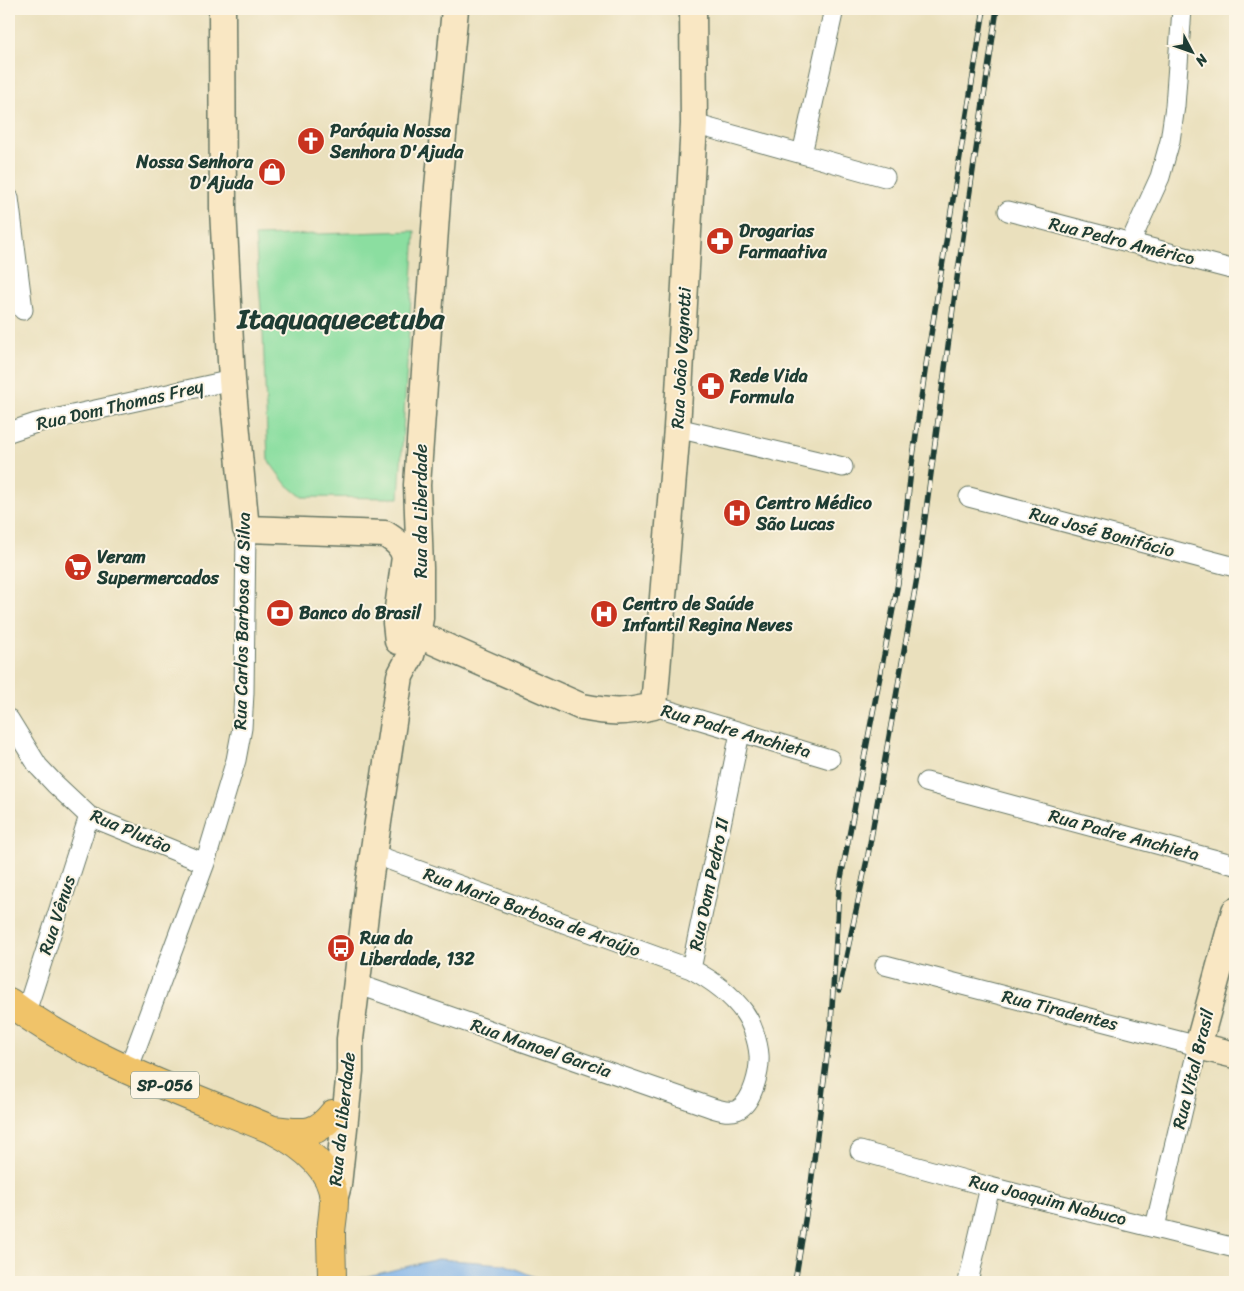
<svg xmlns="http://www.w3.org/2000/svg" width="1244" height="1291" viewBox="0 0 1244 1291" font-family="Sriracha,sans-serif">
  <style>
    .green { fill: #8bdea0; stroke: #558e6a }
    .water { fill: #7ab0e9; stroke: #4c768e }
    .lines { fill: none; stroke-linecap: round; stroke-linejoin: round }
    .street-casing { stroke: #667664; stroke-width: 21 }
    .secondary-casing { stroke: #667664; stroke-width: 29 }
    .primary-casing { stroke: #667664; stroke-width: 30 }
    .street { stroke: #fff; stroke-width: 19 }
    .secondary { stroke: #f9e7c3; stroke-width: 26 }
    .primary { stroke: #f0c369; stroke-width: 28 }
    .rail-casing { stroke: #1f3d34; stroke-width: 5.5 }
    .rail { stroke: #fcf5e5; stroke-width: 4; stroke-dasharray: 11; stroke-linecap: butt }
    .labels { text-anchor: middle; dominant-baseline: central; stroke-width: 4; stroke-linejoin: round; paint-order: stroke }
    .shield { fill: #fcf5e5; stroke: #617469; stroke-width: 1 }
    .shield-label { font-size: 16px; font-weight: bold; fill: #1f3d34 }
    .poi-label { font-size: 18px; font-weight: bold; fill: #1f3d34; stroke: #fcf5e5; text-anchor: start }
    .street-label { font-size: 18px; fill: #1f3d34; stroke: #fcf5e5 }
    .town-label { font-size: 28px; font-weight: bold; fill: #1f3d34; stroke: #fcf5e5 }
  </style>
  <rect width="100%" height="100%" fill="#fcf5e5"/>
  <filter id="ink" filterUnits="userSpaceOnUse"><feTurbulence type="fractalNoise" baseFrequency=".02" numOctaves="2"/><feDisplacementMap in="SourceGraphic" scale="10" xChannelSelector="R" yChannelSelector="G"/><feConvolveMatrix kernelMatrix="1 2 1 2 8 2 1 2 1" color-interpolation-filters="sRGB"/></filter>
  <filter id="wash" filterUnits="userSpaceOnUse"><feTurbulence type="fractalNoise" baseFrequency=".0096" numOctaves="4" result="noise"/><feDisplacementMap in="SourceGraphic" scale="20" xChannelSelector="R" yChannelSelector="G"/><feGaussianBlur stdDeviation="1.12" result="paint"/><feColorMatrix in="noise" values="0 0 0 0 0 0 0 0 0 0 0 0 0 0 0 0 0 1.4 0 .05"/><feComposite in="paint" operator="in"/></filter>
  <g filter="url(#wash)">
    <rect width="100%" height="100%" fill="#eae0bd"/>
    <path class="green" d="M 415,231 L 399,498 L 302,497 L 285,483 L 268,460 L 263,333 L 255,236 Z"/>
    <path class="water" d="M 438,1259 L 504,1264 L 547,1282 L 344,1282 Z"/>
  </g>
  <g filter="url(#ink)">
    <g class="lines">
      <g class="street-casing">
        <path id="street" d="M 694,124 L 885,177
          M 802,154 L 834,9
          M 9,198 L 23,310
          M 1008,211 L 1235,270
          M 1130,243 L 1160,177 L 1170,141 L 1175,106 L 1182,9
          M 677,428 L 843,467
          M 9,432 L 36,423 L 232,380
          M 969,497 L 1235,567
          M 654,706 L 830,759
          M 9,719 L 38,766 L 55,784 L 89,816 L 205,863
          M 926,782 L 1235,865
          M 373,854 L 691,969
          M 885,965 L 1198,1046 L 1155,1227
          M 357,984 L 704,1105 C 713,1108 727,1114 737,1110 C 753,1103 760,1070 759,1055 C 758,1042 752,1023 744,1012 C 730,993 712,980 691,969 L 740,733
          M 25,1015 L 89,816
          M 128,1070 L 205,863 L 236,760 L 242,728 L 244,693 L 246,529
          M 860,1151 L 990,1187 L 1235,1248
          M 968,1282 L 990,1187"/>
      </g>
      <g class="secondary-casing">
        <path id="secondary" d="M 222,9 L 223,209 L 232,380 L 246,529 L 385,534 C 396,541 402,545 405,557 L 396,623 L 398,641
          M 408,620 L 411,627 L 417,634 L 582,707 C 612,713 624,713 654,706 L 677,428 L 694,124 L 693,9
          M 1235,911 L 1198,1046 L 1235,1055
          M 334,1200 L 338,1185 L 350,1071 L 350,1039 L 369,882 L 400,676 L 411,655 L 417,634 L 420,618 L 420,568 L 417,485 L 438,187 L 455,9"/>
      </g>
      <g class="primary-casing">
        <path id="primary" d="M 9,1002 C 86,1060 184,1093 273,1130 C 300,1144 332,1166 334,1200 C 334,1211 332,1221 331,1232 C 331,1248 332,1265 332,1282
          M 273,1130 C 301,1132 314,1138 333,1114"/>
      </g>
      <use href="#street" class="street"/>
      <use href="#secondary" class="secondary"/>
      <use href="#primary" class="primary"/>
      <g class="rail-casing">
        <path id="rail" d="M 839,990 L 868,855 L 917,578 L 958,271 L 997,9
          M 795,1282 L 811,1184 L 831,1024 L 839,888 L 898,583 L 911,471 L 925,371 L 984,9"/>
      </g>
      <use href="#rail" class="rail"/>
    </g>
  </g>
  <defs>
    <g id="church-disc" transform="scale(1.4375)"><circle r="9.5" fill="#c8321e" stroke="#fcf5e5"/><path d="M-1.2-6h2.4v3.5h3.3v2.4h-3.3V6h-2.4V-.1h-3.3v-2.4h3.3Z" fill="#fff"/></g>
    <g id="shop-disc" transform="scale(1.4375)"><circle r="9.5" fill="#c8321e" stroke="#fcf5e5"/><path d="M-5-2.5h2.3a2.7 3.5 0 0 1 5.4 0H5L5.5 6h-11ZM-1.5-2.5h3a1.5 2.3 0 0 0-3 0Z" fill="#fff"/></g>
    <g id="pharmacy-disc" transform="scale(1.4375)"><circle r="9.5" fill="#c8321e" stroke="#fcf5e5"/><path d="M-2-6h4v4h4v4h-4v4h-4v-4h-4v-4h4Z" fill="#fff"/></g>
    <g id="hospital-disc" transform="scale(1.4375)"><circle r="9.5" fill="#c8321e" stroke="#fcf5e5"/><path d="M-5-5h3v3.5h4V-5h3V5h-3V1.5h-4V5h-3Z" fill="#fff"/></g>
    <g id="supermarket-disc" transform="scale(1.4375)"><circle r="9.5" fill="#c8321e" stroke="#fcf5e5"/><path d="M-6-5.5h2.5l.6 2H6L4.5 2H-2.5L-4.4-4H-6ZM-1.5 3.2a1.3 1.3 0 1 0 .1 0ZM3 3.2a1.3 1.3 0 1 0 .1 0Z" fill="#fff"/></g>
    <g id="bank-disc" transform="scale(1.4375)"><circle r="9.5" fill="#c8321e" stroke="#fcf5e5"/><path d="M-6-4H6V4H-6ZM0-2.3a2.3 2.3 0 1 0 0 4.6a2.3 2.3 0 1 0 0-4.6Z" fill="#fff"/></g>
    <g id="bus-disc" transform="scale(1.4375)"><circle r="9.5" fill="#c8321e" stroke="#fcf5e5"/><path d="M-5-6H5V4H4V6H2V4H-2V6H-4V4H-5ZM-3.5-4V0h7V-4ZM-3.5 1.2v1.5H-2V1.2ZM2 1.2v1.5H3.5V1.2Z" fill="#fff"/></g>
  </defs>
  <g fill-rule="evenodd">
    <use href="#church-disc" x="311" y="141"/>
    <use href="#shop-disc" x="272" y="172"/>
    <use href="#pharmacy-disc" x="720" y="241"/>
    <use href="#pharmacy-disc" x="711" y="386"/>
    <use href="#hospital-disc" x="737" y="513"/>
    <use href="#supermarket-disc" x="78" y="567"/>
    <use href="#bank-disc" x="280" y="613"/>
    <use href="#hospital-disc" x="604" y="614"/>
    <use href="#bus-disc" x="341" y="948"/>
  </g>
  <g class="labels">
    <rect class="shield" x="131" y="1071.5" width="68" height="27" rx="4"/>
    <g class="shield-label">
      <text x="165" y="1085">SP-056</text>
    </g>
    <g class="poi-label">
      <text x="330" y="131">Paróquia Nossa<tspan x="330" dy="21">Senhora D'Ajuda</tspan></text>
      <text x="253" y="162" text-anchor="end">Nossa Senhora<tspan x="253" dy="21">D'Ajuda</tspan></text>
      <text x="739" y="231">Drogarias<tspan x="739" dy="21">Farmaativa</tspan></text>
      <text x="730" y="376">Rede Vida<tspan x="730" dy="21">Formula</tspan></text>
      <text x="756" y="503">Centro Médico<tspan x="756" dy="21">São Lucas</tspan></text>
      <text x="97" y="557">Veram<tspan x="97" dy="21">Supermercados</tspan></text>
      <text x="623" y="604">Centro de Saúde<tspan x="623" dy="21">Infantil Regina Neves</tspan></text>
      <text x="299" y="613">Banco do Brasil</text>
      <text x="360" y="938">Rua da<tspan x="360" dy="21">Liberdade, 132</tspan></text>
    </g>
    <g class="street-label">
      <text transform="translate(1122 241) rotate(14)">Rua Pedro Américo</text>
      <text transform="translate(681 358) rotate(-87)">Rua João Vagnotti</text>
      <text transform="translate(120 405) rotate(-13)">Rua Dom Thomas Frey</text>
      <text transform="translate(421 511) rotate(-90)">Rua da Liberdade</text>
      <text transform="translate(1102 532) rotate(15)">Rua José Bonifácio</text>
      <text transform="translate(242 621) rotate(-89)">Rua Carlos Barbosa da Silva</text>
      <text transform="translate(736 731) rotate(16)">Rua Padre Anchieta</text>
      <text transform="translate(131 831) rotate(23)">Rua Plutão</text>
      <text transform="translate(1124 835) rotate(15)">Rua Padre Anchieta</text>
      <text transform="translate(709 884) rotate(-78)">Rua Dom Pedro II</text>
      <text transform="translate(532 912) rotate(20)">Rua Maria Barbosa de Araújo</text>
      <text transform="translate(57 915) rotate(-72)">Rua Vênus</text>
      <text transform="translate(1060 1010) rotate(14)">Rua Tiradentes</text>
      <text transform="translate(541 1048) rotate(19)">Rua Manoel Garcia</text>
      <text transform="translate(1193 1069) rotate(-76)">Rua Vital Brasil</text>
      <text transform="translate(342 1119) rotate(-84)">Rua da Liberdade</text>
      <text transform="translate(1048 1200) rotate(14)">Rua Joaquim Nabuco</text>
    </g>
    <g class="town-label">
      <text x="341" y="318">Itaquaquecetuba</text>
    </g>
  </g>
  <rect width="1244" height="1291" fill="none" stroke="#fcf5e5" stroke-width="30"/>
  <g transform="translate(1192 52) rotate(131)" stroke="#fcf5e5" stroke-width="4" paint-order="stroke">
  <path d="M0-4L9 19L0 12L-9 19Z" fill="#1f3d34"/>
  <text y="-8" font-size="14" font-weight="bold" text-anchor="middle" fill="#1f3d34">N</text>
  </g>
</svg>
